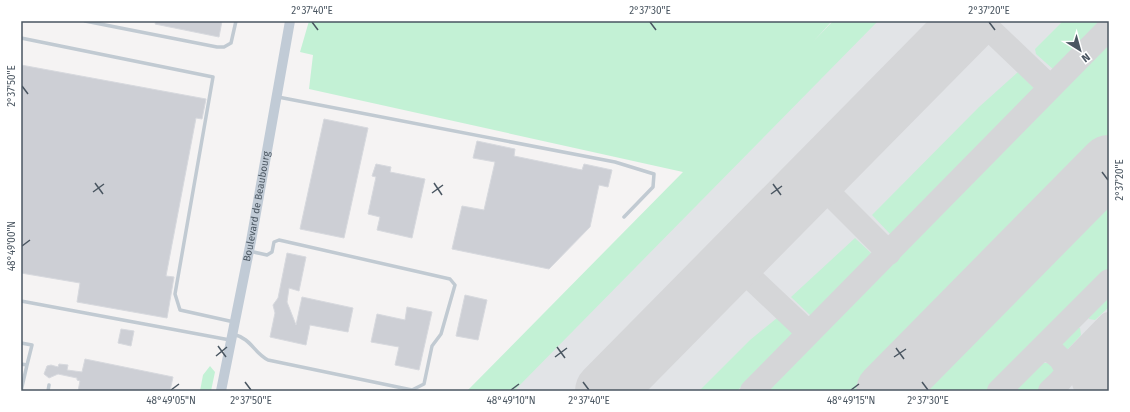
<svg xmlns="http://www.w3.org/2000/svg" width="1130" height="412" viewBox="0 0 1130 412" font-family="'Fira Sans',sans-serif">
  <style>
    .airport { fill: #e2e4e7 }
    .green { fill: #c3f1d5 }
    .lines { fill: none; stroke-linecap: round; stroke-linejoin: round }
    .taxiway { stroke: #d5d6d8; stroke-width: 24 }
    .runway { stroke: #d5d6d8; stroke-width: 60 }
    .building { fill: #cdcfd5; stroke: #d7d9de }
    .service { stroke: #c1cad2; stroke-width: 3.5 }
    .secondary { stroke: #c1cbd6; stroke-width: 10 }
    .ticks { fill: none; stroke: #4a5661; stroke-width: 1.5 }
    .labels { text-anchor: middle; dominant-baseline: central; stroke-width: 3.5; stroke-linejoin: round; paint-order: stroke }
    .street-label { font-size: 10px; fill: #4a5661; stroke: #fff }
    .neatline { fill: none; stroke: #4a5661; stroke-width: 1.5 }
    .ticks-label { font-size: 10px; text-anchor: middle; fill: #4a5661 }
  </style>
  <rect width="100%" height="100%" fill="#f5f3f3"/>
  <path class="airport" d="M 833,21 L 1109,21 L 1109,391 L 468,391 Z"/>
  <path class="green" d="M 309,21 L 832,21 L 813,42 L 833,21 L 878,21 L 514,391 L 467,391 L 683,172 L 309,89 L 313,55 L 300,52 Z
    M 1063,21 L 1102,21 L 1054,70 L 1036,54 L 1035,49 Z
    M 1109,42 L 1109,146 L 868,391 L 764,391 Z
    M 1018,72 L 1035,89 L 891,235 L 872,215 L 979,107 Z
    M 1109,184 L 1109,273 L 992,391 L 907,391 Z
    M 855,238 L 872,254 L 811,316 L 791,297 Z
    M 1106,295 L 1109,298 L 1109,307 L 1095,320 L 1089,319 L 1087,311 L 1101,297 Z
    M 777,318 L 794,333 L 737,391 L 699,391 L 750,340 Z
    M 1074,326 L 1080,328 L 1081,335 L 1067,350 L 1063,351 L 1058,345 L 1058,340 Z
    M 1039,363 L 1052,363 L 1058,370 L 1056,376 L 1043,385 L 1044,388 L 1041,391 L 1007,391 L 1030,368 Z
    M 210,366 L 215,372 L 211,391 L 200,391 L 203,375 Z"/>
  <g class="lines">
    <path class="taxiway" d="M 981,21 L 1050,87
      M 815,179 L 889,253
      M 733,261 L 809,333
      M 1038,352 C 1041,351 1044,350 1047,350 C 1054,351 1068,364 1066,372 C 1064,379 1055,386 1050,391
      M 1063,363 L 1068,364 L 1072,362 L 1109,324
      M 1084,383 L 1083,378 L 1085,375 L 1109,350
      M 752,391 L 1109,28
      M 894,391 L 897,383 L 909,367
      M 999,391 L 1109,281
      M 1095,391 L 1109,377"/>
    <path class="runway" d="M 605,391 L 970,21
      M 886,391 L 1109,165"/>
  </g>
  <path class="building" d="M 156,21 L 222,21 L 219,37 L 155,24 Z
    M 21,65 L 206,99 L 202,119 L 196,118 L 166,276 L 174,277 L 167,318 L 77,302 L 80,283 L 21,273 Z
    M 324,119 L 368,128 L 344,238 L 300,229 Z
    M 477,141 L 515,149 L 514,156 L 582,170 L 584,164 L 612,170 L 608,187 L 599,185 L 590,227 L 549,269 L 452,249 L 462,206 L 484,210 L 495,162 L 473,158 Z
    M 376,164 L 391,167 L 390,172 L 425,179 L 412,238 L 377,230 L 380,217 L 368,214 L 376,177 L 372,176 Z
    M 287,253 L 306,257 L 299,291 L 289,288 L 287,302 L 296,325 L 302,297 L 353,308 L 348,332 L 310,325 L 306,345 L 270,337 L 275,313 L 273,305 L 278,298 Z
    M 465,295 L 487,300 L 478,340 L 456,336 Z
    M 407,307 L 432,312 L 419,370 L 395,365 L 399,347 L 371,342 L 377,314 L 405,320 Z
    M 121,329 L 134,331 L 131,346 L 118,343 Z
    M 85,359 L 173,377 L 170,391 L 78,391 L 80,381 L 77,380 L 77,378 L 58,374 L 49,378 L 44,374 L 47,366 L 51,365 L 58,367 L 59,364 L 68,365 L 67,370 L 82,372 Z"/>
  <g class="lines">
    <path class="service" d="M 85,21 L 217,47 L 224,47 L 231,43 L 236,21
      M 21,38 L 213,77 L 175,294 L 180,310 L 234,322
      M 278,97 L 615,162 L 654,174 L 653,187 L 624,217
      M 21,301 L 230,340
      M 233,334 C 252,339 253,352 268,360 L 412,390 L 424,384 L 432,346 L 441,334 L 455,285 L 450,279 L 279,240 L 274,242 L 272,252 L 267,255 L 249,251
      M 21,343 L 32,345 L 27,365
      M 21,364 L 27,365 L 21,391
      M 48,391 L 49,385"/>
    <path class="secondary" id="s1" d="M 221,391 L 251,241 L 290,21"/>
  </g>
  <path class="ticks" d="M 312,22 L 318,30M 650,22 L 656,30M 989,22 L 995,30M 22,86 L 28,94M 1102,172 L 1108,180M 95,183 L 103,194M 434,183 L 442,195M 773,184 L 781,195M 93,192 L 104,184M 432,193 L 443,185M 771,194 L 782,186M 22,246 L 30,240M 218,346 L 226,357M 557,347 L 565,358M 896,348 L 904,359M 216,356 L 227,347M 555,357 L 567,348M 894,357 L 906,349M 245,382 L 251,390M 583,382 L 589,390M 922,382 L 928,390M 171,390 L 179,384M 511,390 L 519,384M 851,390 L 859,384"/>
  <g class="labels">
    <g class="street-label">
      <text stroke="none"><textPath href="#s1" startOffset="188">Boulevard de Beaubourg</textPath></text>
    </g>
  </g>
  <rect width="1130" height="412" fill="none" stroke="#ffffff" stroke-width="44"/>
  <g transform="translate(1080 50) rotate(143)" stroke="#ffffff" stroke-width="3" paint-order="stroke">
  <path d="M0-3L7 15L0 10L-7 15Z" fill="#4a5661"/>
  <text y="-6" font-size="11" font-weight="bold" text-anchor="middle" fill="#4a5661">N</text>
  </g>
  <rect x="22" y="22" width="1086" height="368" class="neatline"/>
  <g class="ticks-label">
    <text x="312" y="14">2°37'40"E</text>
    <text x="650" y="14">2°37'30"E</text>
    <text x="989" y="14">2°37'20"E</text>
    <text transform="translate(11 86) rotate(-90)" y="4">2°37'50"E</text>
    <text transform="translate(1119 180) rotate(-90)" y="4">2°37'20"E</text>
    <text transform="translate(11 246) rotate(-90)" y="4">48°49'00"N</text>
    <text x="171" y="404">48°49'05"N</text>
    <text x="251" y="404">2°37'50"E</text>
    <text x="511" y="404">48°49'10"N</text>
    <text x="589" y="404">2°37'40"E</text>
    <text x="851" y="404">48°49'15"N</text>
    <text x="928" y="404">2°37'30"E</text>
  </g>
</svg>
